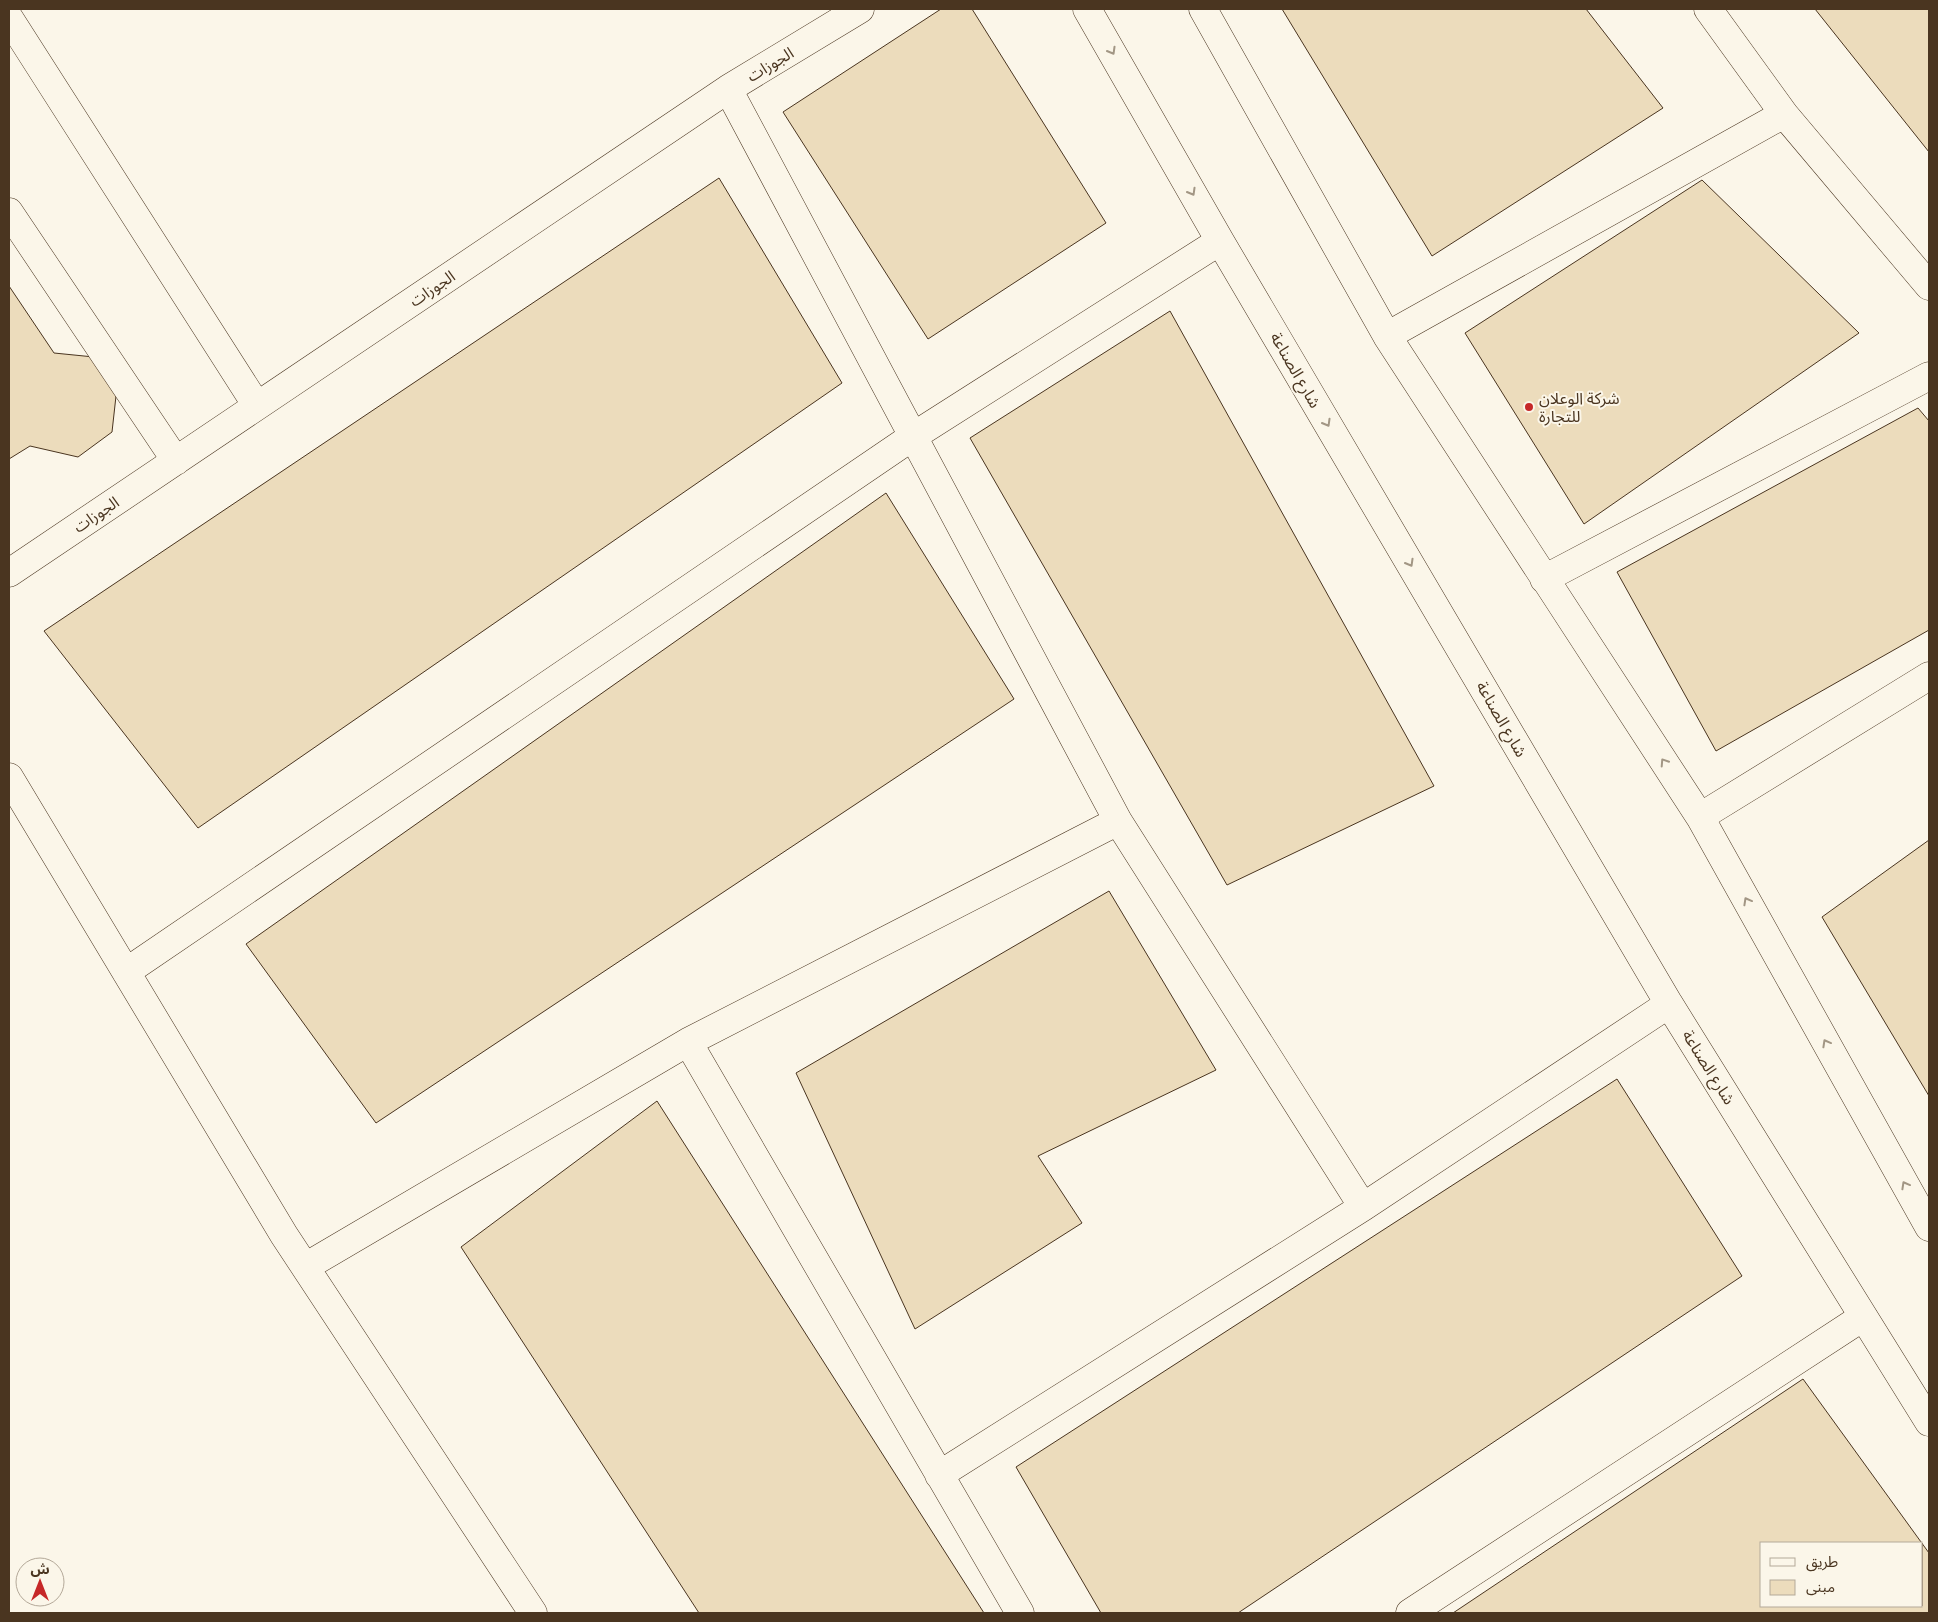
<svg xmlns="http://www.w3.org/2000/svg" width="1938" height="1622" viewBox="0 0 1938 1622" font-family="'IBM Plex Serif','Noto Sans Arabic',serif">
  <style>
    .building { fill: #ecdcbc; stroke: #4a3520; fill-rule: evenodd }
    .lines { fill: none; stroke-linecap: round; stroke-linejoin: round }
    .minor-casing { stroke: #4a3520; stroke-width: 29 }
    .minor { stroke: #fbf6e9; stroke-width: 28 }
    .oneway { stroke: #a29684 }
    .poi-dot { fill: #c62828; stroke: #fbf6e9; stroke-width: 2 }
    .labels { text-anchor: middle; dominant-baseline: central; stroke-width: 4; stroke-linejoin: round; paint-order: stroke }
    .street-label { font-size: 16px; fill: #4a3520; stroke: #fbf6e9 }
    .poi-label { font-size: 16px; fill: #4a3520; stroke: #fbf6e9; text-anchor: start }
  </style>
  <rect width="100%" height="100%" fill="#fbf6e9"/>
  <path class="building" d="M 941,9 L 972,9 L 1106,223 L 928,339 L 783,112 Z
    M 1282,9 L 1586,9 L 1663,108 L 1432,256 Z
    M 1815,9 L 1929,9 L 1929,152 Z
    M 719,178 L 842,383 L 198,828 L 44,631 Z
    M 1702,180 L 1859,333 L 1584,524 L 1465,333 Z
    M 9,286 L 54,353 L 94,357 L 117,387 L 112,432 L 78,457 L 30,446 L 9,459 Z
    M 1170,311 L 1434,786 L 1227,885 L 970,438 Z
    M 1918,408 L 1929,421 L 1929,630 L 1716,751 L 1617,572 Z
    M 886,493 L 1014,699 L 376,1123 L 246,944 Z
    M 1929,840 L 1929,1096 L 1822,917 Z
    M 1109,891 L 1216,1070 L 1038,1156 L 1082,1223 L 915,1329 L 796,1073 Z
    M 1617,1079 L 1742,1276 L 1238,1613 L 1101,1613 L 1016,1467 Z
    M 657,1101 L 984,1613 L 699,1613 L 461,1247 Z
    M 1803,1379 L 1929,1553 L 1929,1613 L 1453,1613 ZM 1762,1543 L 1922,1543 L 1922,1606 L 1762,1606 Z"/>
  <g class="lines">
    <g class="minor-casing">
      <path id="minor" d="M 1087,9 L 1220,241 L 1669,1004 L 1929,1422
        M 1203,9 L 1387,336 L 1700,817 L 1929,1227
        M 1708,9 L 1784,114 L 1929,286
        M 9,18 L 257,406
        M 728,89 L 1118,821 L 1363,1207
        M 9,212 L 176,461
        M 1387,336 L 1784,114
        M 9,573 L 728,89 L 860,9
        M 1544,579 L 1929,376
        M 9,777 L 284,1235 L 533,1613
        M 1700,817 L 1929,676
        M 126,972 L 912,437 L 1220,241
        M 688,1042 L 1020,1613
        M 305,1267 L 688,1042 L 1118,821
        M 939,1475 L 1363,1207 L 1669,1004
        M 1410,1613 L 1863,1317"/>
    </g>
    <use href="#minor" class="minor"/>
  </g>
  <defs><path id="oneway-chevron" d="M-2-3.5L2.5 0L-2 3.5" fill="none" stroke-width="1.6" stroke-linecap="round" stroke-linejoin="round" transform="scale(1.25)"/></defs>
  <g class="oneway">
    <use href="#oneway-chevron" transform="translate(1112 51) rotate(60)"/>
    <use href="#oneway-chevron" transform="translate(1192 192) rotate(60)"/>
    <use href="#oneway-chevron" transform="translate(1327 423) rotate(60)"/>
    <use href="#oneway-chevron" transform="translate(1410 563) rotate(60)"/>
    <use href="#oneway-chevron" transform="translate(1664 762) rotate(-123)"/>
    <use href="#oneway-chevron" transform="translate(1747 901) rotate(-119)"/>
    <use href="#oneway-chevron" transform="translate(1826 1043) rotate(-119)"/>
    <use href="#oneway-chevron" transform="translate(1905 1185) rotate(-119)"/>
  </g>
  <circle class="poi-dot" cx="1529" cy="407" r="5"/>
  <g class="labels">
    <g class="street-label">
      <text transform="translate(770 64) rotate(-31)">الجوزات</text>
      <text transform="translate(432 288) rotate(-34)">الجوزات</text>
      <text transform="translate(1296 370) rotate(60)">شارع الصناعة</text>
      <text transform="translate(96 514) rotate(-34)">الجوزات</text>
      <text transform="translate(1502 719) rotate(60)">شارع الصناعة</text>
      <text transform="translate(1709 1067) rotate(58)">شارع الصناعة</text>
    </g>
    <g class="poi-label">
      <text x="1539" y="398">شركة الوعلان<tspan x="1539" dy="18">للتجارة</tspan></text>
    </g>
  </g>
  <rect width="1938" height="1622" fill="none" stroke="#4a3520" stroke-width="20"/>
  <rect x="1760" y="1542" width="162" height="65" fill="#fbf6e9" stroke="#b4a999"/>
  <rect x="1770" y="1558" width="25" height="8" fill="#fbf6e9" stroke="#b4a999"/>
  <text x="1806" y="1567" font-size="15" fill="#4a3520">طريق</text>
  <rect x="1770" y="1580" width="25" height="15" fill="#ecdcbc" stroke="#b4a999"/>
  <text x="1806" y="1592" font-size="15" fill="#4a3520">مبنى</text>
  <g transform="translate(40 1582)"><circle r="24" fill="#fbf6e9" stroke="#b4a999"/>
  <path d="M0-4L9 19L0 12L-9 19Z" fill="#c62828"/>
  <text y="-8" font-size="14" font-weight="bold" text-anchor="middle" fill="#4a3520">ش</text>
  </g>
</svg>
